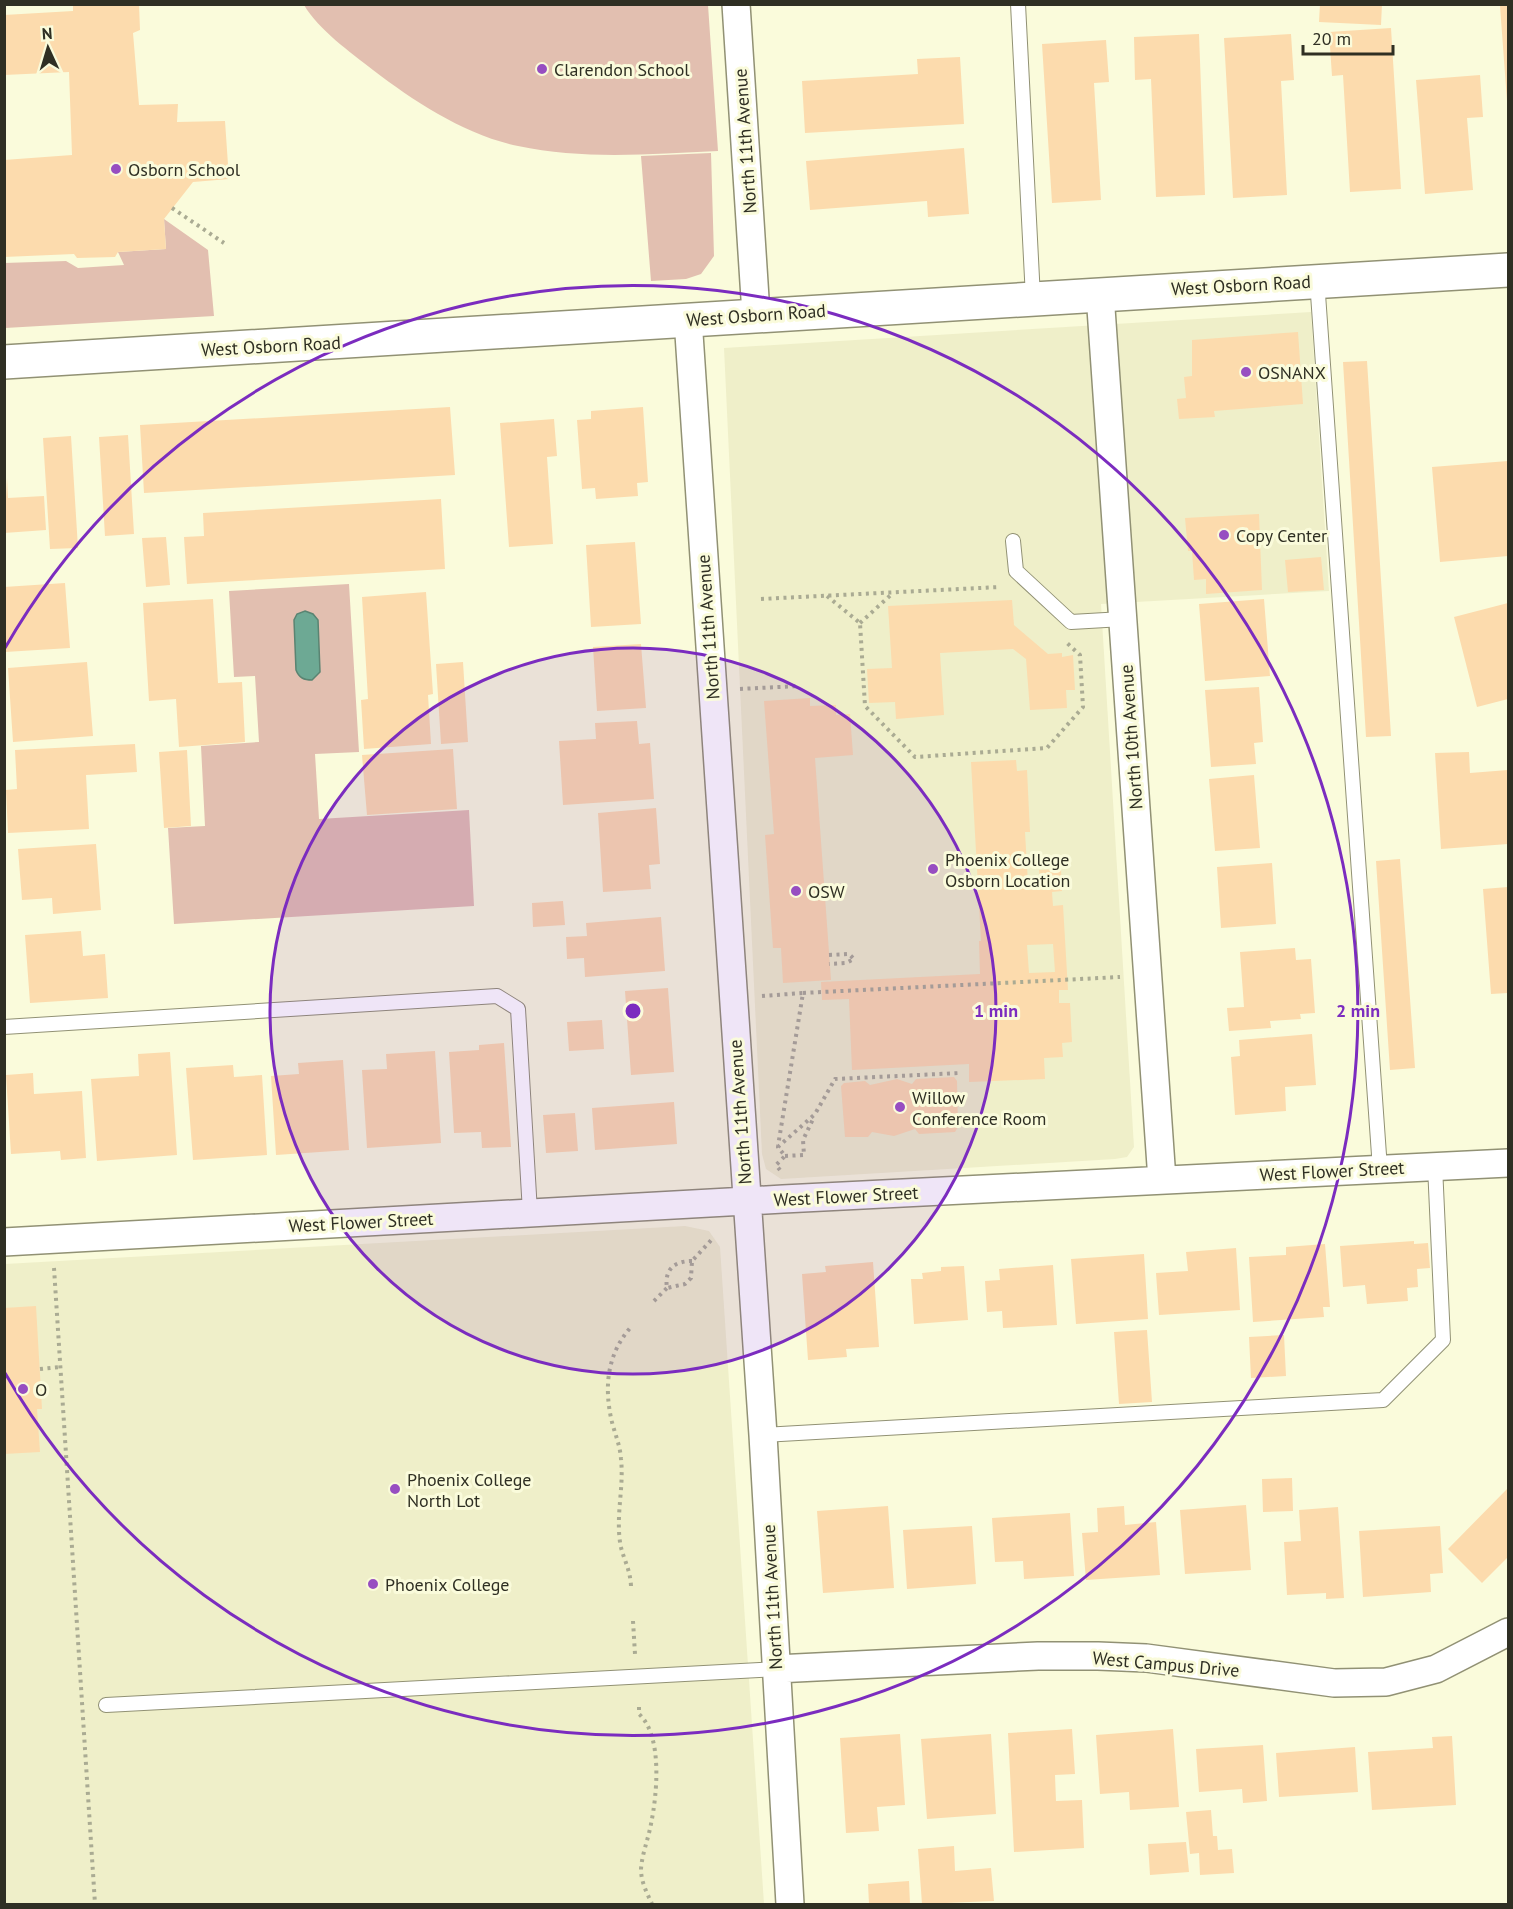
<svg xmlns="http://www.w3.org/2000/svg" width="1513" height="1909" viewBox="0 0 1513 1909" font-family="'PT Sans',sans-serif">
  <style>
    .built { fill: #efefc9 }
    .green { fill: #e2bfb0 }
    .water { fill: #6da994; stroke: #5a8472; stroke-width: 1.5 }
    .building { fill: #fcdbad; fill-rule: evenodd }
    .lines { fill: none; stroke-linecap: round; stroke-linejoin: round }
    .service-casing { stroke: #919174; stroke-width: 16 }
    .minor-casing { stroke: #919174; stroke-width: 30 }
    .tertiary-casing { stroke: #919174; stroke-width: 36 }
    .path { stroke: #aaab93; stroke-width: 4; stroke-dasharray: 3 4.5; stroke-linecap: butt }
    .service { stroke: #fff; stroke-width: 14 }
    .minor { stroke: #fff; stroke-width: 27 }
    .tertiary { stroke: #fff; stroke-width: 33 }
    .ring { fill: none; stroke: #7b2cbf; stroke-width: 3 }
    .poi-dot { fill: #974ec1; stroke: #fafbdb; stroke-width: 2 }
    .labels { text-anchor: middle; dominant-baseline: central; stroke-width: 6; stroke-linejoin: round; paint-order: stroke }
    .poi-label { font-size: 18px; fill: #2f2f23; stroke: #fafbdb; text-anchor: start }
    .street-label { font-size: 18px; fill: #2f2f23; stroke: #fafbdb }
    .centre { fill: #7b2cbf; stroke: #fafbdb; stroke-width: 3 }
    .ring-label { font-size: 18px; text-anchor: middle; font-weight: bold; fill: #7b2cbf; stroke: #fafbdb; stroke-width: 6; stroke-linejoin: round; paint-order: stroke }
  </style>
  <rect width="100%" height="100%" fill="#fafbdb"/>
  <path class="built" d="M 1311,312 L 1329,591 L 1101,604 L 1134,1147 L 1127,1157 L 1115,1159 L 781,1179 L 766,1169 L 762,1154 L 724,348 Z
    M 685,1226 L 709,1231 L 720,1247 L 764,1904 L 5,1904 L 5,1264 Z"/>
  <path class="green" d="M 304,5 L 708,5 L 718,151 C 651,154 583,160 518,146 C 465,135 415,102 373,70 C 350,52 319,30 304,5 Z
    M 711,153 L 714,256 L 701,274 L 686,279 L 651,281 L 641,156 Z
    M 164,219 L 208,250 L 214,316 L 5,328 L 4,263 L 66,261 L 78,268 L 124,265 L 118,252 L 166,249 Z
    M 349,584 L 359,752 L 315,754 L 319,819 L 469,810 L 474,906 L 174,924 L 168,828 L 205,826 L 201,746 L 259,742 L 255,676 L 234,677 L 229,591 Z"/>
  <path class="water" d="M 305,611 L 313,614 L 318,620 L 320,672 L 312,680 C 304,680 299,678 296,670 L 294,620 L 297,614 Z"/>
  <path class="building" d="M 73,4 L 139,4 L 140,30 L 133,33 L 139,105 L 178,104 L 177,122 L 225,121 L 229,179 L 193,182 L 164,219 L 166,249 L 118,252 L 115,257 L 77,258 L 74,254 L 4,257 L 4,160 L 72,155 L 69,72 L 4,75 L 4,15 L 73,11 Z
    M 1320,4 L 1382,4 L 1381,25 L 1319,22 Z
    M 1508,5 L 1508,101 L 1507,101 L 1500,6 Z
    M 1391,28 L 1401,189 L 1350,192 L 1343,75 L 1332,76 L 1329,32 Z
    M 1199,34 L 1205,195 L 1156,197 L 1151,79 L 1135,80 L 1134,37 Z
    M 1291,34 L 1294,80 L 1281,81 L 1287,195 L 1233,198 L 1224,38 Z
    M 1106,40 L 1109,82 L 1094,83 L 1101,200 L 1052,203 L 1042,44 Z
    M 960,57 L 964,124 L 805,133 L 802,81 L 918,74 L 917,59 Z
    M 1480,75 L 1483,117 L 1467,118 L 1473,190 L 1425,194 L 1416,80 Z
    M 964,148 L 969,214 L 928,217 L 927,201 L 810,210 L 806,161 Z
    M 1298,332 L 1303,404 L 1214,411 L 1215,417 L 1179,419 L 1177,399 L 1186,398 L 1184,377 L 1192,376 L 1192,340 Z
    M 1367,361 L 1391,736 L 1366,737 L 1343,362 Z
    M 450,407 L 455,475 L 144,493 L 140,425 Z
    M 643,407 L 648,482 L 637,483 L 638,496 L 596,499 L 595,488 L 582,489 L 577,420 L 591,419 L 591,411 Z
    M 554,419 L 557,456 L 547,457 L 553,544 L 509,547 L 500,423 Z
    M 128,435 L 134,534 L 105,536 L 99,437 Z
    M 71,436 L 78,548 L 50,549 L 43,438 Z
    M 1508,461 L 1508,556 L 1440,562 L 1432,467 Z
    M 7,478 L 8,498 L 44,496 L 46,530 L 4,533 Z
    M 441,499 L 445,569 L 187,584 L 184,537 L 204,536 L 203,513 Z
    M 1259,514 L 1262,590 L 1206,594 L 1206,579 L 1194,580 L 1192,551 L 1188,551 L 1185,518 Z
    M 166,537 L 170,585 L 146,587 L 142,538 Z
    M 635,542 L 641,624 L 591,627 L 586,545 Z
    M 1321,557 L 1324,590 L 1288,592 L 1285,560 Z
    M 65,583 L 70,648 L 5,652 L 4,587 Z
    M 426,592 L 433,694 L 428,695 L 431,744 L 364,749 L 361,700 L 368,699 L 362,597 Z
    M 213,599 L 218,683 L 242,682 L 245,742 L 179,747 L 176,699 L 149,701 L 143,603 Z
    M 1264,599 L 1270,676 L 1205,681 L 1199,604 Z
    M 1012,600 L 1014,625 L 1048,654 L 1062,653 L 1062,657 L 1073,655 L 1075,690 L 1066,690 L 1067,708 L 1030,710 L 1026,659 L 1013,649 L 940,653 L 944,715 L 896,719 L 895,702 L 869,703 L 867,669 L 892,668 L 888,606 Z
    M 1508,603 L 1508,699 L 1477,707 L 1454,617 Z
    M 641,644 L 646,708 L 597,711 L 593,647 Z
    M 87,662 L 93,736 L 13,742 L 8,668 Z
    M 463,662 L 468,742 L 441,744 L 436,664 Z
    M 1259,687 L 1263,742 L 1254,743 L 1256,764 L 1211,767 L 1205,690 Z
    M 810,698 L 810,706 L 836,705 L 836,715 L 850,714 L 853,755 L 815,758 L 831,980 L 783,983 L 781,948 L 773,948 L 765,835 L 774,834 L 764,701 Z
    M 637,721 L 639,744 L 650,743 L 654,799 L 563,805 L 559,741 L 596,739 L 595,723 Z
    M 135,744 L 137,772 L 86,775 L 89,829 L 8,833 L 6,790 L 17,789 L 15,750 Z
    M 453,749 L 457,809 L 367,815 L 362,755 Z
    M 187,750 L 191,826 L 164,828 L 159,752 Z
    M 1469,752 L 1470,773 L 1508,770 L 1508,844 L 1441,849 L 1435,753 Z
    M 1016,760 L 1017,771 L 1027,770 L 1030,832 L 1025,832 L 1028,883 L 1040,883 L 1039,870 L 1061,869 L 1062,891 L 1052,892 L 1053,906 L 1063,905 L 1068,990 L 1059,990 L 1059,1003 L 1070,1003 L 1072,1042 L 1062,1043 L 1063,1057 L 1044,1058 L 1045,1079 L 969,1082 L 969,1064 L 852,1070 L 849,999 L 822,1000 L 821,982 L 980,974 L 979,941 L 981,941 L 971,762 ZM 1053,944 L 1055,972 L 1029,973 L 1027,945 Z
    M 1254,775 L 1260,848 L 1215,851 L 1209,779 Z
    M 656,808 L 660,864 L 649,865 L 651,889 L 603,892 L 598,813 Z
    M 96,844 L 101,910 L 53,914 L 52,898 L 22,900 L 18,849 Z
    M 1400,859 L 1415,1068 L 1390,1070 L 1376,861 Z
    M 1272,863 L 1276,924 L 1221,928 L 1217,867 Z
    M 1508,887 L 1508,993 L 1491,994 L 1483,889 Z
    M 563,901 L 565,925 L 533,927 L 532,903 Z
    M 661,917 L 665,971 L 585,977 L 584,958 L 567,959 L 566,937 L 587,936 L 586,923 Z
    M 81,931 L 83,956 L 105,954 L 108,998 L 30,1003 L 25,935 Z
    M 1295,948 L 1296,960 L 1311,959 L 1315,1013 L 1300,1014 L 1301,1019 L 1270,1021 L 1271,1028 L 1229,1031 L 1227,1008 L 1244,1007 L 1240,952 Z
    M 668,988 L 674,1072 L 631,1075 L 625,991 Z
    M 602,1020 L 604,1049 L 569,1051 L 567,1022 Z
    M 1312,1034 L 1316,1085 L 1285,1087 L 1286,1111 L 1235,1115 L 1231,1057 L 1240,1056 L 1239,1040 Z
    M 504,1043 L 511,1147 L 482,1148 L 481,1132 L 454,1133 L 449,1052 L 479,1050 L 479,1045 Z
    M 435,1051 L 441,1143 L 367,1148 L 362,1070 L 387,1069 L 386,1054 Z
    M 170,1052 L 177,1155 L 97,1161 L 91,1079 L 139,1076 L 138,1054 Z
    M 343,1060 L 349,1150 L 276,1155 L 271,1076 L 299,1074 L 298,1063 Z
    M 233,1065 L 234,1077 L 262,1075 L 267,1155 L 193,1160 L 186,1068 Z
    M 33,1073 L 34,1094 L 82,1091 L 86,1158 L 61,1160 L 60,1151 L 11,1154 L 6,1075 Z
    M 954,1077 L 957,1081 L 958,1127 L 955,1132 L 919,1134 L 915,1129 L 894,1136 L 872,1132 L 868,1137 L 845,1137 L 841,1086 L 844,1083 L 865,1081 L 870,1085 L 897,1079 L 912,1084 L 916,1079 Z
    M 674,1102 L 677,1144 L 595,1150 L 592,1108 Z
    M 575,1113 L 578,1151 L 546,1153 L 543,1115 Z
    M 1414,1241 L 1414,1244 L 1428,1243 L 1430,1268 L 1417,1269 L 1418,1287 L 1407,1288 L 1408,1301 L 1367,1304 L 1365,1285 L 1343,1287 L 1340,1246 Z
    M 1325,1244 L 1330,1307 L 1323,1307 L 1324,1317 L 1253,1322 L 1249,1257 L 1286,1255 L 1286,1247 Z
    M 1236,1248 L 1240,1310 L 1159,1315 L 1156,1273 L 1188,1271 L 1186,1252 Z
    M 1144,1254 L 1148,1319 L 1076,1324 L 1071,1259 Z
    M 873,1262 L 879,1347 L 846,1349 L 847,1357 L 808,1360 L 802,1274 L 826,1272 L 825,1266 Z
    M 1053,1265 L 1057,1325 L 1003,1328 L 1002,1311 L 987,1312 L 985,1281 L 1000,1280 L 999,1269 Z
    M 964,1266 L 968,1320 L 914,1324 L 911,1279 L 923,1279 L 922,1273 L 941,1271 L 941,1267 Z
    M 36,1306 L 42,1409 L 37,1409 L 40,1452 L 4,1454 L 4,1308 Z
    M 1147,1330 L 1152,1402 L 1119,1404 L 1114,1332 Z
    M 1284,1335 L 1286,1376 L 1251,1378 L 1249,1337 Z
    M 1292,1478 L 1293,1511 L 1263,1512 L 1262,1479 Z
    M 1508,1488 L 1508,1557 L 1482,1583 L 1448,1549 Z
    M 1246,1505 L 1251,1570 L 1185,1574 L 1180,1510 Z
    M 888,1506 L 894,1588 L 823,1593 L 817,1511 Z
    M 1124,1506 L 1125,1525 L 1156,1522 L 1160,1575 L 1086,1580 L 1082,1533 L 1098,1532 L 1097,1508 Z
    M 1338,1507 L 1344,1598 L 1326,1599 L 1326,1593 L 1287,1595 L 1284,1542 L 1301,1541 L 1299,1510 Z
    M 1070,1513 L 1074,1576 L 1024,1579 L 1023,1561 L 995,1562 L 992,1518 Z
    M 972,1526 L 976,1584 L 907,1589 L 903,1530 Z
    M 1440,1526 L 1443,1573 L 1430,1574 L 1431,1592 L 1363,1597 L 1359,1531 Z
    M 1072,1729 L 1075,1774 L 1055,1775 L 1056,1801 L 1082,1800 L 1084,1848 L 1014,1852 L 1008,1733 Z
    M 1173,1729 L 1179,1807 L 1130,1810 L 1129,1792 L 1100,1794 L 1096,1735 Z
    M 900,1734 L 905,1805 L 877,1807 L 879,1831 L 846,1833 L 840,1738 Z
    M 991,1734 L 996,1814 L 927,1819 L 921,1739 Z
    M 1452,1736 L 1456,1805 L 1372,1810 L 1368,1752 L 1433,1748 L 1432,1737 Z
    M 1263,1745 L 1267,1801 L 1243,1803 L 1242,1789 L 1199,1792 L 1196,1749 Z
    M 1355,1747 L 1358,1792 L 1279,1797 L 1276,1753 Z
    M 1211,1810 L 1213,1836 L 1217,1836 L 1218,1850 L 1232,1849 L 1234,1873 L 1200,1875 L 1199,1853 L 1190,1854 L 1186,1812 Z
    M 1186,1842 L 1189,1872 L 1150,1875 L 1148,1844 Z
    M 954,1846 L 955,1871 L 991,1868 L 994,1901 L 922,1904 L 918,1849 Z
    M 909,1881 L 910,1904 L 869,1904 L 868,1884 Z"/>
  <g class="lines">
    <g class="service-casing">
      <path id="service" d="M 1018,4 L 1033,298
        M 1317,280 L 1380,1169
        M 1013,541 L 1016,571 L 1071,622 L 1123,619
        M 4,1027 L 497,996 L 518,1009 L 530,1212
        M 763,1435 L 1383,1400 L 1443,1340 L 1435,1166
        M 106,1705 L 776,1669"/>
    </g>
    <g class="minor-casing">
      <path id="minor" d="M 736,4 L 756,314
        M 1100,294 L 1162,1180
        M 688,319 L 763,1435 L 790,1904
        M 4,1242 L 783,1199 L 1508,1163
        M 776,1669 L 1038,1656 L 1098,1656 L 1146,1658 L 1334,1683 L 1386,1682 L 1436,1669 L 1508,1632"/>
    </g>
    <g class="tertiary-casing">
      <path id="tertiary" d="M 4,362 L 1508,270"/>
    </g>
    <path class="path" d="M 172,208 L 224,243
      M 827,596 L 860,623 L 865,706 L 915,757 L 1047,748 L 1083,707 L 1080,655 L 1067,643
      M 761,599 L 1000,587
      M 860,623 L 893,593
      M 740,689 L 799,686
      M 829,955 L 849,954 L 854,959 L 846,963 L 829,964
      M 803,993 L 1120,977
      M 762,996 L 803,993 L 778,1146
      M 785,1156 L 804,1155 L 803,1140 L 814,1117
      M 780,1170 L 776,1165 L 785,1156 L 778,1147 L 815,1114 L 835,1079 L 960,1073
      M 692,1261 C 675,1261 664,1269 667,1288 L 685,1284 L 691,1278 L 692,1261 L 714,1237
      M 54,1268 L 95,1904
      M 654,1301 L 667,1288
      M 40,1369 L 60,1367
      M 631,1586 C 630,1567 622,1557 620,1542 C 616,1513 624,1487 621,1459 C 620,1444 614,1432 611,1418 C 604,1384 608,1353 631,1327
      M 633,1621 L 635,1654
      M 639,1707 L 639,1714 C 663,1736 657,1795 651,1824 C 648,1840 642,1854 641,1869 C 641,1882 647,1893 652,1904"/>
    <use href="#service" class="service"/>
    <use href="#minor" class="minor"/>
    <use href="#tertiary" class="tertiary"/>
  </g>
  <circle cx="633" cy="1011" r="363" fill="#7b2cbf" fill-opacity=".12"/>
  <g class="ring">
    <circle cx="633" cy="1011" r="363"/>
    <path d="M5 648A725 725 0 1 1 5 1373"/>
  </g>
  <g class="poi-dot">
    <circle cx="542" cy="69" r="6"/>
    <circle cx="116" cy="169" r="6"/>
    <circle cx="1246" cy="372" r="6"/>
    <circle cx="1224" cy="535" r="6"/>
    <circle cx="933" cy="869" r="6"/>
    <circle cx="796" cy="891" r="6"/>
    <circle cx="900" cy="1107" r="6"/>
    <circle cx="23" cy="1389" r="6"/>
    <circle cx="395" cy="1489" r="6"/>
    <circle cx="373" cy="1584" r="6"/>
  </g>
  <g class="labels">
    <g class="poi-label">
      <text x="554" y="69">Clarendon School</text>
      <text x="128" y="169">Osborn School</text>
      <text x="1258" y="372">OSNANX</text>
      <text x="1236" y="535">Copy Center</text>
      <text x="945" y="859">Phoenix College<tspan x="945" dy="21">Osborn Location</tspan></text>
      <text x="808" y="891">OSW</text>
      <text x="912" y="1097">Willow<tspan x="912" dy="21">Conference Room</tspan></text>
      <text x="35" y="1389">O</text>
      <text x="407" y="1479">Phoenix College<tspan x="407" dy="21">North Lot</tspan></text>
      <text x="385" y="1584">Phoenix College</text>
    </g>
    <g class="street-label">
      <text transform="translate(745 141) rotate(-94)">North 11th Avenue</text>
      <text transform="translate(1241 285) rotate(-3)">West Osborn Road</text>
      <text transform="translate(756 315) rotate(-4)">West Osborn Road</text>
      <text transform="translate(271 346) rotate(-3)">West Osborn Road</text>
      <text transform="translate(708 627) rotate(-94)">North 11th Avenue</text>
      <text transform="translate(1131 737) rotate(-94)">North 10th Avenue</text>
      <text transform="translate(740 1112) rotate(-94)">North 11th Avenue</text>
      <text transform="translate(1332 1171) rotate(-3)">West Flower Street</text>
      <text transform="translate(846 1196) rotate(-3)">West Flower Street</text>
      <text transform="translate(361 1222) rotate(-3)">West Flower Street</text>
      <text transform="translate(772 1597) rotate(-93)">North 11th Avenue</text>
      <text transform="translate(1166 1664) rotate(5)">West Campus Drive</text>
    </g>
  </g>
  <circle cx="633" cy="1011" r="9" class="centre"/>
  <g class="ring-label">
    <text x="996" y="1017">1 min</text>
    <text x="1358" y="1017">2 min</text>
  </g>
  <rect width="1513" height="1909" fill="none" stroke="#2f2f23" stroke-width="12"/>
  <g transform="translate(48 48) rotate(356)" stroke="#fafbdb" stroke-width="4.5" paint-order="stroke">
  <path d="M0-4.5L10 22L0 15L-10 22Z" fill="#2f2f23"/>
  <text y="-9" font-size="16" font-weight="bold" text-anchor="middle" fill="#2f2f23">N</text>
  </g>
  <path d="M1303 45v9h90v-9" fill="none" stroke="#2f2f23" stroke-width="3"/>
  <text x="1312" y="45" font-size="18" fill="#2f2f23" stroke="#fafbdb" stroke-width="4.5" paint-order="stroke">20 m</text>
</svg>
